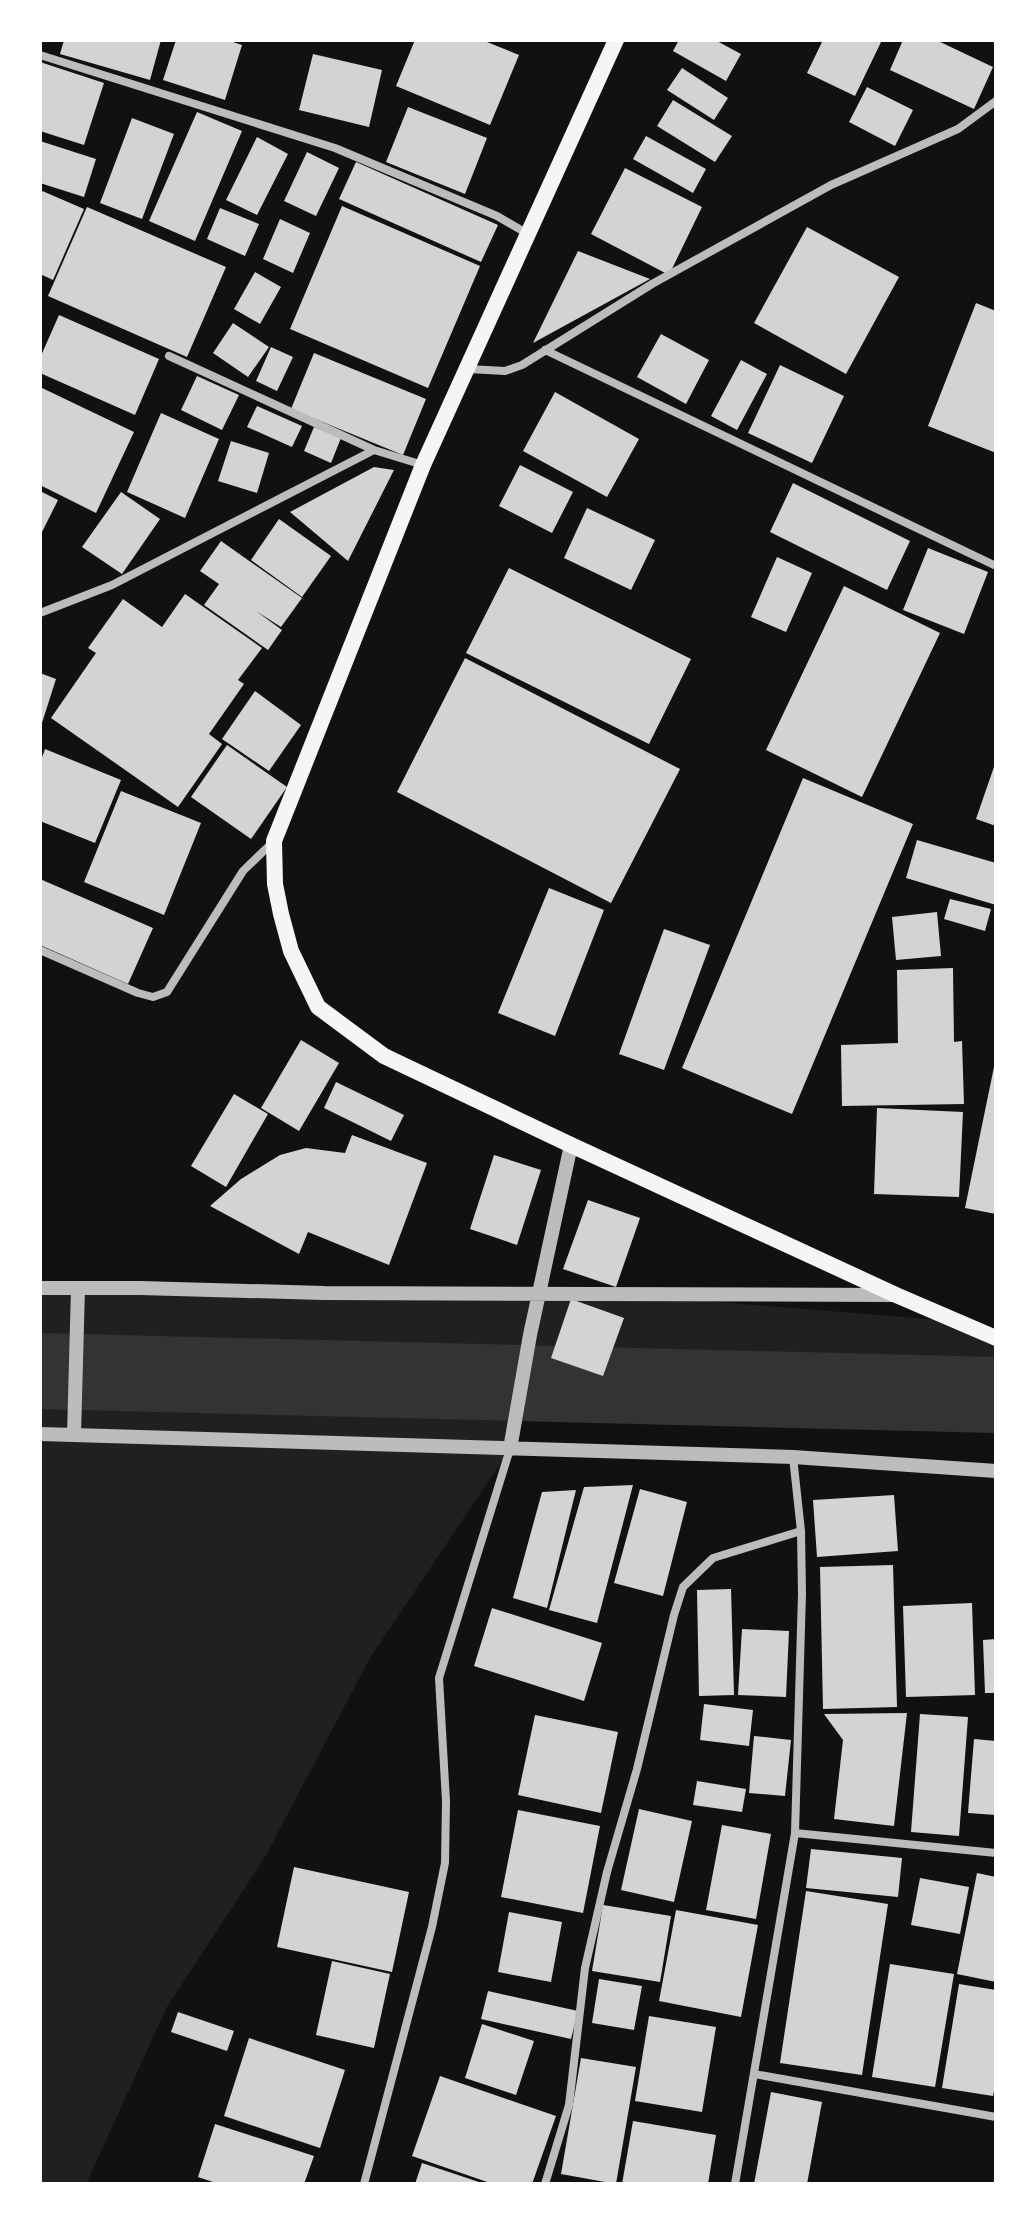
<svg xmlns="http://www.w3.org/2000/svg" width="1036" height="2224" viewBox="0 0 1036 2224" font-family="'Golos Text',sans-serif">
  <style>
    .green { fill: #202020 }
    .lines { fill: none; stroke-linecap: round; stroke-linejoin: round }
    .river { stroke: #333; stroke-width: 76 }
    .building { fill: #d3d3d3 }
    .minor { stroke: #bcbcbc; stroke-width: 8 }
    .tertiary { stroke: #bcbcbc; stroke-width: 14 }
    .secondary { stroke: #f5f5f5; stroke-width: 16 }
  </style>
  <rect width="100%" height="100%" fill="#111"/>
  <path class="green" d="M 40,1287 L 668,1298 L 952,1321 L 996,1340 L 996,1395 L 519,1386 L 510,1449 L 370,1658 L 265,1857 L 167,2007 L 86,2184 L 40,2184 Z"/>
  <g class="lines">
    <path class="river" d="M 40,1371 L 996,1395"/>
  </g>
  <path class="building" d="M 64,40 L 161,40 L 150,80 L 60,54 Z
    M 176,40 L 227,40 L 242,45 L 225,100 L 163,80 Z
    M 415,40 L 482,40 L 519,55 L 490,125 L 396,86 Z
    M 679,40 L 715,40 L 741,54 L 726,81 L 673,51 Z
    M 823,40 L 882,40 L 855,96 L 807,73 Z
    M 903,40 L 936,40 L 993,67 L 974,109 L 890,70 Z
    M 313,54 L 382,70 L 369,127 L 299,110 Z
    M 40,62 L 104,83 L 84,145 L 40,131 Z
    M 682,68 L 728,98 L 714,120 L 667,90 Z
    M 867,87 L 913,110 L 895,146 L 849,122 Z
    M 673,100 L 732,136 L 715,162 L 657,126 Z
    M 408,107 L 487,138 L 465,194 L 386,162 Z
    M 197,112 L 242,131 L 195,241 L 149,221 Z
    M 132,118 L 174,134 L 142,219 L 100,203 Z
    M 646,136 L 706,169 L 693,193 L 633,159 Z
    M 257,137 L 288,154 L 257,215 L 226,200 Z
    M 40,141 L 96,159 L 84,197 L 40,183 Z
    M 307,152 L 339,168 L 316,216 L 284,201 Z
    M 356,162 L 498,225 L 481,262 L 339,199 Z
    M 625,168 L 702,207 L 669,275 L 591,234 Z
    M 40,190 L 84,209 L 53,280 L 40,274 Z
    M 342,206 L 480,266 L 428,388 L 290,329 Z
    M 87,207 L 226,267 L 187,357 L 48,296 Z
    M 220,208 L 259,224 L 245,256 L 207,239 Z
    M 280,219 L 310,233 L 293,273 L 263,259 Z
    M 807,227 L 899,277 L 846,374 L 754,323 Z
    M 578,251 L 650,279 L 533,343 Z
    M 255,272 L 281,287 L 260,324 L 234,309 Z
    M 976,303 L 996,311 L 996,453 L 928,426 Z
    M 59,315 L 159,359 L 135,415 L 40,373 L 40,358 Z
    M 233,323 L 269,347 L 248,377 L 213,353 Z
    M 661,334 L 709,360 L 686,404 L 637,377 Z
    M 271,347 L 293,357 L 277,391 L 256,381 Z
    M 314,353 L 426,399 L 403,455 L 291,409 Z
    M 741,360 L 767,374 L 737,430 L 711,416 Z
    M 780,365 L 844,396 L 812,463 L 748,433 Z
    M 197,376 L 239,395 L 222,430 L 181,410 Z
    M 40,387 L 134,432 L 96,513 L 40,485 Z
    M 555,392 L 639,439 L 607,497 L 523,451 Z
    M 257,406 L 302,426 L 292,447 L 247,427 Z
    M 161,413 L 219,439 L 185,518 L 127,492 Z
    M 314,427 L 341,438 L 331,463 L 304,451 Z
    M 231,441 L 269,453 L 257,493 L 218,481 Z
    M 520,465 L 573,492 L 552,533 L 499,506 Z
    M 374,467 L 394,470 L 348,561 L 290,512 Z
    M 793,483 L 910,541 L 887,590 L 770,532 Z
    M 40,491 L 58,500 L 40,536 Z
    M 121,492 L 160,519 L 122,574 L 82,547 Z
    M 587,508 L 655,540 L 631,590 L 564,558 Z
    M 279,519 L 331,556 L 302,597 L 251,560 Z
    M 221,541 L 302,598 L 281,627 L 256,611 L 282,630 L 268,650 L 204,605 L 219,584 L 200,571 Z
    M 928,548 L 988,572 L 964,634 L 903,610 Z
    M 777,557 L 812,573 L 786,632 L 751,617 Z
    M 509,568 L 691,659 L 649,744 L 466,653 Z
    M 844,586 L 940,633 L 862,797 L 766,750 Z
    M 185,594 L 262,648 L 238,680 L 244,684 L 209,734 L 222,744 L 178,807 L 51,718 L 96,653 L 88,648 L 123,599 L 162,627 Z
    M 465,658 L 680,769 L 611,903 L 397,792 Z
    M 40,673 L 56,679 L 41,726 L 40,726 Z
    M 255,691 L 301,725 L 269,771 L 222,739 Z
    M 227,745 L 287,787 L 251,839 L 191,797 Z
    M 45,749 L 121,780 L 95,843 L 40,821 L 40,763 Z
    M 996,761 L 996,826 L 976,819 Z
    M 803,778 L 913,824 L 792,1114 L 682,1068 Z
    M 121,791 L 201,823 L 164,915 L 84,882 Z
    M 917,840 L 996,863 L 996,905 L 906,878 Z
    M 40,879 L 153,928 L 128,984 L 40,945 Z
    M 549,888 L 604,910 L 555,1036 L 498,1013 Z
    M 950,899 L 991,909 L 985,931 L 944,919 Z
    M 937,912 L 941,956 L 896,960 L 892,917 Z
    M 664,929 L 710,945 L 664,1070 L 619,1054 Z
    M 953,968 L 954,1042 L 962,1041 L 964,1104 L 842,1106 L 841,1045 L 898,1043 L 897,970 Z
    M 301,1040 L 339,1063 L 299,1131 L 261,1108 Z
    M 995,1062 L 996,1062 L 996,1214 L 965,1208 Z
    M 336,1082 L 404,1115 L 391,1141 L 324,1108 Z
    M 234,1094 L 268,1114 L 226,1187 L 191,1166 Z
    M 877,1108 L 963,1112 L 959,1197 L 874,1194 Z
    M 352,1135 L 427,1163 L 389,1265 L 308,1232 L 299,1254 L 210,1206 L 241,1179 L 280,1155 L 306,1148 L 345,1153 Z
    M 494,1155 L 541,1170 L 517,1245 L 470,1229 Z
    M 588,1200 L 640,1218 L 616,1287 L 563,1269 Z
    M 571,1299 L 624,1318 L 603,1376 L 551,1358 Z
    M 633,1485 L 597,1623 L 549,1610 L 584,1487 Z
    M 640,1489 L 687,1502 L 663,1596 L 614,1583 Z
    M 576,1490 L 547,1608 L 513,1598 L 542,1492 Z
    M 894,1495 L 898,1551 L 817,1557 L 813,1500 Z
    M 893,1565 L 897,1707 L 823,1709 L 820,1567 Z
    M 731,1589 L 734,1695 L 699,1696 L 697,1590 Z
    M 972,1603 L 975,1695 L 906,1697 L 903,1606 Z
    M 492,1608 L 602,1643 L 584,1701 L 474,1666 Z
    M 742,1629 L 789,1631 L 786,1697 L 738,1695 Z
    M 996,1639 L 996,1693 L 985,1693 L 983,1640 Z
    M 704,1704 L 753,1710 L 749,1746 L 700,1740 Z
    M 907,1713 L 894,1826 L 834,1819 L 843,1740 L 824,1714 Z
    M 920,1714 L 968,1717 L 959,1836 L 911,1832 Z
    M 535,1715 L 618,1732 L 601,1813 L 518,1795 Z
    M 754,1736 L 791,1740 L 785,1796 L 749,1793 Z
    M 974,1739 L 996,1741 L 996,1815 L 968,1813 Z
    M 697,1781 L 746,1789 L 742,1812 L 693,1805 Z
    M 639,1809 L 692,1821 L 674,1902 L 621,1890 Z
    M 518,1810 L 600,1826 L 583,1913 L 501,1897 Z
    M 722,1825 L 771,1834 L 756,1919 L 706,1910 Z
    M 811,1849 L 902,1858 L 898,1897 L 806,1888 Z
    M 294,1867 L 409,1892 L 392,1972 L 277,1947 Z
    M 977,1873 L 996,1877 L 996,1982 L 957,1974 Z
    M 920,1878 L 969,1887 L 960,1934 L 911,1925 Z
    M 806,1891 L 888,1904 L 862,2075 L 780,2063 Z
    M 603,1905 L 671,1916 L 660,1982 L 592,1971 Z
    M 676,1910 L 758,1925 L 741,2017 L 659,2001 Z
    M 509,1912 L 562,1922 L 551,1982 L 498,1972 Z
    M 332,1961 L 390,1974 L 374,2048 L 316,2035 Z
    M 890,1964 L 954,1974 L 935,2087 L 872,2077 Z
    M 599,1979 L 642,1986 L 634,2030 L 592,2023 Z
    M 959,1984 L 996,1990 L 996,2081 L 993,2096 L 942,2088 Z
    M 488,1991 L 578,2011 L 571,2039 L 481,2019 Z
    M 178,2012 L 234,2031 L 227,2051 L 171,2032 Z
    M 649,2016 L 716,2027 L 702,2112 L 635,2101 Z
    M 482,2024 L 534,2041 L 516,2095 L 465,2078 Z
    M 249,2038 L 345,2070 L 320,2148 L 224,2116 Z
    M 581,2058 L 636,2067 L 616,2184 L 561,2174 Z
    M 440,2076 L 556,2116 L 532,2184 L 493,2184 L 412,2156 Z
    M 771,2092 L 822,2102 L 807,2184 L 754,2184 Z
    M 633,2121 L 716,2135 L 708,2184 L 622,2184 Z
    M 215,2124 L 314,2156 L 304,2184 L 219,2184 L 198,2177 Z
    M 422,2163 L 482,2183 L 482,2184 L 415,2184 Z"/>
  <g class="lines">
    <path class="minor" d="M 40,55 L 335,148 L 497,216 L 528,234
      M 545,350 L 996,566
      M 169,356 L 374,450
      M 468,369 L 505,371 L 522,365 L 652,284 L 831,185 L 958,129 L 996,101
      M 40,613 L 112,585 L 374,450 L 423,465
      M 40,950 L 138,993 L 153,997 L 167,992 L 243,871 L 274,841
      M 795,1833 L 996,1853
      M 754,2074 L 996,2117
      M 364,2184 L 432,1927 L 445,1863 L 446,1801 L 439,1678 L 510,1449
      M 545,2184 L 569,2105 L 585,1968 L 607,1872 L 637,1769 L 674,1615 L 683,1587 L 713,1558 L 801,1531
      M 735,2184 L 795,1833 L 802,1594 L 801,1531 L 793,1457"/>
    <path class="tertiary" d="M 40,1288 L 140,1288 L 324,1293 L 895,1295
      M 40,1434 L 793,1457 L 996,1471
      M 74,1435 L 78,1288
      M 510,1449 L 530,1335 L 571,1145"/>
    <path class="secondary" d="M 616,40 L 423,465 L 274,841 L 275,884 L 281,914 L 291,951 L 318,1007 L 384,1056 L 571,1145 L 896,1295 L 996,1338"/>
  </g>
  <rect width="1036" height="2224" fill="none" stroke="#ffffff" stroke-width="84"/>
</svg>
